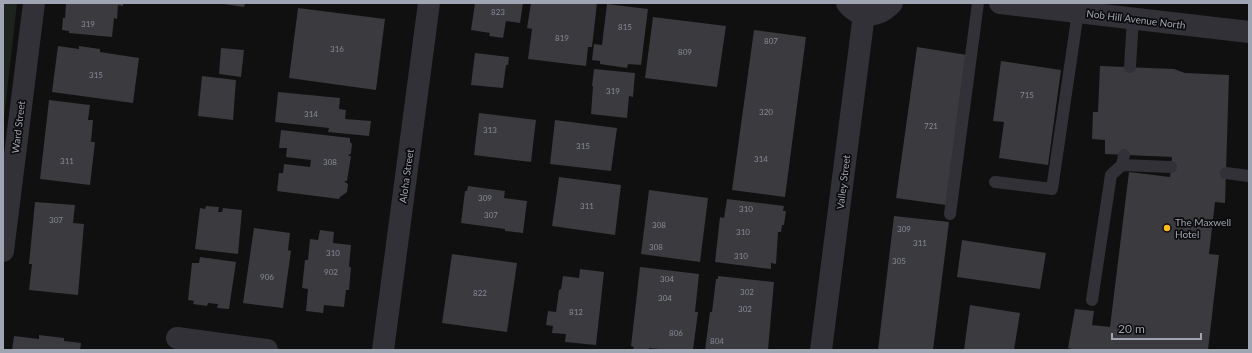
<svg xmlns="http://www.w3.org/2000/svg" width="1252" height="353" viewBox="0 0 1252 353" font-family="Lato,sans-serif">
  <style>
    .green { fill: #1c241d }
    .building { fill: #3a3a3f }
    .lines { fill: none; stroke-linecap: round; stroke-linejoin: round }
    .lane { stroke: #313137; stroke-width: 12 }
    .street { stroke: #313137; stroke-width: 22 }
    .poi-dot { fill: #fdbc1c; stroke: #0b0b0c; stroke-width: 1.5 }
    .labels { text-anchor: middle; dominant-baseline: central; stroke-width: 3.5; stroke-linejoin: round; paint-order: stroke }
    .number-label { font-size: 8px; fill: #868a96 }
    .street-label { font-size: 10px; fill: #a0a5b3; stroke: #0b0b0c }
    .poi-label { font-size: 10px; fill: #a0a5b3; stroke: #0b0b0c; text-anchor: start }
  </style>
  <rect width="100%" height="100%" fill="#101011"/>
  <path class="green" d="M 3,3 L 17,3 L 3,126 Z"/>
  <path class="building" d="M 66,3 L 123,3 L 123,6 L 118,5 L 117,19 L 114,18 L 112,37 L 69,33 L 69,31 L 62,30 L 63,18 L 65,18 Z
    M 217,3 L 245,3 L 244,7 Z
    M 475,3 L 523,3 L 520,23 L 506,21 L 503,38 L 489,36 L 490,33 L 471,30 Z
    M 531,3 L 597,3 L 592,47 L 588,47 L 586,66 L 528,59 L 532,29 L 527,28 Z
    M 607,4 L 648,9 L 641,65 L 628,64 L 627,68 L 600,64 L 600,61 L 592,60 L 594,44 L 602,45 Z
    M 298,8 L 385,19 L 376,90 L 289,78 Z
    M 653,17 L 726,26 L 717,87 L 645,78 Z
    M 754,30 L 806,37 L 785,197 L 732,190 Z
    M 58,46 L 79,49 L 79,46 L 100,49 L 100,52 L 139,58 L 133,103 L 52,92 Z
    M 917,47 L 967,55 L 946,205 L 896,198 Z
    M 221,48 L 244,50 L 241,77 L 219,74 Z
    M 475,53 L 509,57 L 508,65 L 506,65 L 503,88 L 471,85 Z
    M 1001,61 L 1061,70 L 1048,165 L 999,158 L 1004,122 L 993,121 Z
    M 1100,66 L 1174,69 L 1185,73 L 1229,75 L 1225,203 L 1215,202 L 1209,254 L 1219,255 L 1208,350 L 1076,350 L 1068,348 L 1075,309 L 1094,311 L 1092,325 L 1110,327 L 1129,172 L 1170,177 L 1172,157 L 1105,154 L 1105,140 L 1092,139 L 1093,112 L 1098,112 Z
    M 594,69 L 635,73 L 633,97 L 629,96 L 627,118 L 591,114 L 593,86 L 592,86 Z
    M 202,76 L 236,80 L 233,120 L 198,116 Z
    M 278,92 L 340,98 L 339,109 L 346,110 L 345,119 L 371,121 L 369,136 L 328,132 L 329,128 L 275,122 Z
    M 49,100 L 90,105 L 88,120 L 93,120 L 91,142 L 95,142 L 90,185 L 40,179 Z
    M 479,113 L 536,120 L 531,162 L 474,155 Z
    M 555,120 L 617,128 L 611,171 L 550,164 Z
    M 281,130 L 350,138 L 350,142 L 352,144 L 351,153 L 348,156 L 351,156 L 347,181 L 344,181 L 348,184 L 347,192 L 340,197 L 339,199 L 277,191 L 279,173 L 283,173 L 284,164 L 310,167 L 311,160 L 286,157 L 287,148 L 279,148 Z
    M 559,177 L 621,185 L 615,235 L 552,226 Z
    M 468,186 L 505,191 L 504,198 L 527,201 L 523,233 L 505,231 L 505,229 L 461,223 L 465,191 L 467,191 Z
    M 649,190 L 708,198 L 700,262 L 641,254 Z
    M 727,199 L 784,206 L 783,211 L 786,211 L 784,225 L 782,225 L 781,232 L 778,232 L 776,264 L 771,263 L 771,269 L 715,262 L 720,217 L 724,218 Z
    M 35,202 L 75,205 L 73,223 L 84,224 L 78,295 L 29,290 L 32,264 L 29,264 Z
    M 206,206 L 219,207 L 218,212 L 222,212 L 223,208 L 242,210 L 238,254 L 195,249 L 200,208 L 205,209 Z
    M 894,216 L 949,222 L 933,350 L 878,350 Z
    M 254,228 L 290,233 L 288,250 L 291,251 L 283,308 L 243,303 Z
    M 320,230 L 334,232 L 333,243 L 351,245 L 349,267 L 351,267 L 349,290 L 346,290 L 344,307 L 324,305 L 323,313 L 306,311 L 308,289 L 302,288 L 305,260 L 308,260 L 310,239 L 318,240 Z
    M 962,240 L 1046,253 L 1040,289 L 957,277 Z
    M 452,254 L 517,263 L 507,332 L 442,323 Z
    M 200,257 L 236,262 L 229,309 L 217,308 L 218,304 L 208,303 L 207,306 L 193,304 L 194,301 L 188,300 L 192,263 L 199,263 Z
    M 640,267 L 699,274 L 695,312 L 698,312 L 693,350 L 668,350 L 649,348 L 649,350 L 638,350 L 633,349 L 634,347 L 631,346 Z
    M 580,269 L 604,272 L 596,345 L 565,342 L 566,334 L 552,333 L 553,326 L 546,325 L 548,311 L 556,312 L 559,290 L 561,289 L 563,276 L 579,278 Z
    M 718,276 L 774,282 L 768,350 L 705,350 L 710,312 L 712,312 L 716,279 L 718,279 Z
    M 970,305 L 1020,313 L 1014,350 L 964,350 Z
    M 39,335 L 64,338 L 64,341 L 81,343 L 80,350 L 12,350 L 14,336 L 39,339 Z"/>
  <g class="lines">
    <path class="lane" d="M 1130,67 L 1133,18
      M 1122,165 L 1171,167
      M 1226,173 L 1249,176
      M 995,182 L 1052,189 L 1078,12
      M 950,214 L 978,3
      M 1092,300 L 1111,175 L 1122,165 L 1124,155"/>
    <path class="street" d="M 847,3 C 860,19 878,18 892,3
      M 1000,3 L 1249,32
      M 3,251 L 34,3
      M 177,338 L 267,350
      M 383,350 L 429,3
      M 821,350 L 864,14"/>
  </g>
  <circle class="poi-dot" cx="1167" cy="228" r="4"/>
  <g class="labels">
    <g class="number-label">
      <text x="498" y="12">823</text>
      <text x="88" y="24">319</text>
      <text x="625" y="27">815</text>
      <text x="562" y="38">819</text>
      <text x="771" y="41">807</text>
      <text x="337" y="49">316</text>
      <text x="685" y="52">809</text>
      <text x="96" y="75">315</text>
      <text x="613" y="91">319</text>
      <text x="1027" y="95">715</text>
      <text x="766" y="112">320</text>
      <text x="311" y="114">314</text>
      <text x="931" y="126">721</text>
      <text x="490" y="130">313</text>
      <text x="583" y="146">315</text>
      <text x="761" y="159">314</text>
      <text x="67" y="161">311</text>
      <text x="330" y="162">308</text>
      <text x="485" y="198">309</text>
      <text x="587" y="206">311</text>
      <text x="746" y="209">310</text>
      <text x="491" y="215">307</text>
      <text x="56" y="220">307</text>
      <text x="659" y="225">308</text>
      <text x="904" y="229">309</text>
      <text x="743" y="232">310</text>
      <text x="920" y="243">311</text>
      <text x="656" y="247">308</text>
      <text x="333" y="253">310</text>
      <text x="741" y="256">310</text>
      <text x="899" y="261">305</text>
      <text x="331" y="272">902</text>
      <text x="267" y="277">906</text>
      <text x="667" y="279">304</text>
      <text x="747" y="292">302</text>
      <text x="480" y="293">822</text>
      <text x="665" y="298">304</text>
      <text x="745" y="309">302</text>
      <text x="576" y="312">812</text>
      <text x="676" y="333">806</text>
      <text x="717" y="341">804</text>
    </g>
    <g class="street-label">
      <text transform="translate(1136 19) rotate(7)">Nob Hill Avenue North</text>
      <text transform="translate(18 127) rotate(-83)">Ward Street</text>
      <text transform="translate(406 176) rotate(-82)">Aloha Street</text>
      <text transform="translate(843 182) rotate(-83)">Valley Street</text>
    </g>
    <g class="poi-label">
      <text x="1175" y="222">The Maxwell<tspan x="1175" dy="12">Hotel</tspan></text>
    </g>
  </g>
  <rect width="1252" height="353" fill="none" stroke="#a0a5b3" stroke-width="8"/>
  <path d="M1112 333v6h89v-6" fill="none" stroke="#a0a5b3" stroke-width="2"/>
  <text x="1118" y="333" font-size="12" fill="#a0a5b3" stroke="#0b0b0c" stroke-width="3" paint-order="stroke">20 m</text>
</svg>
